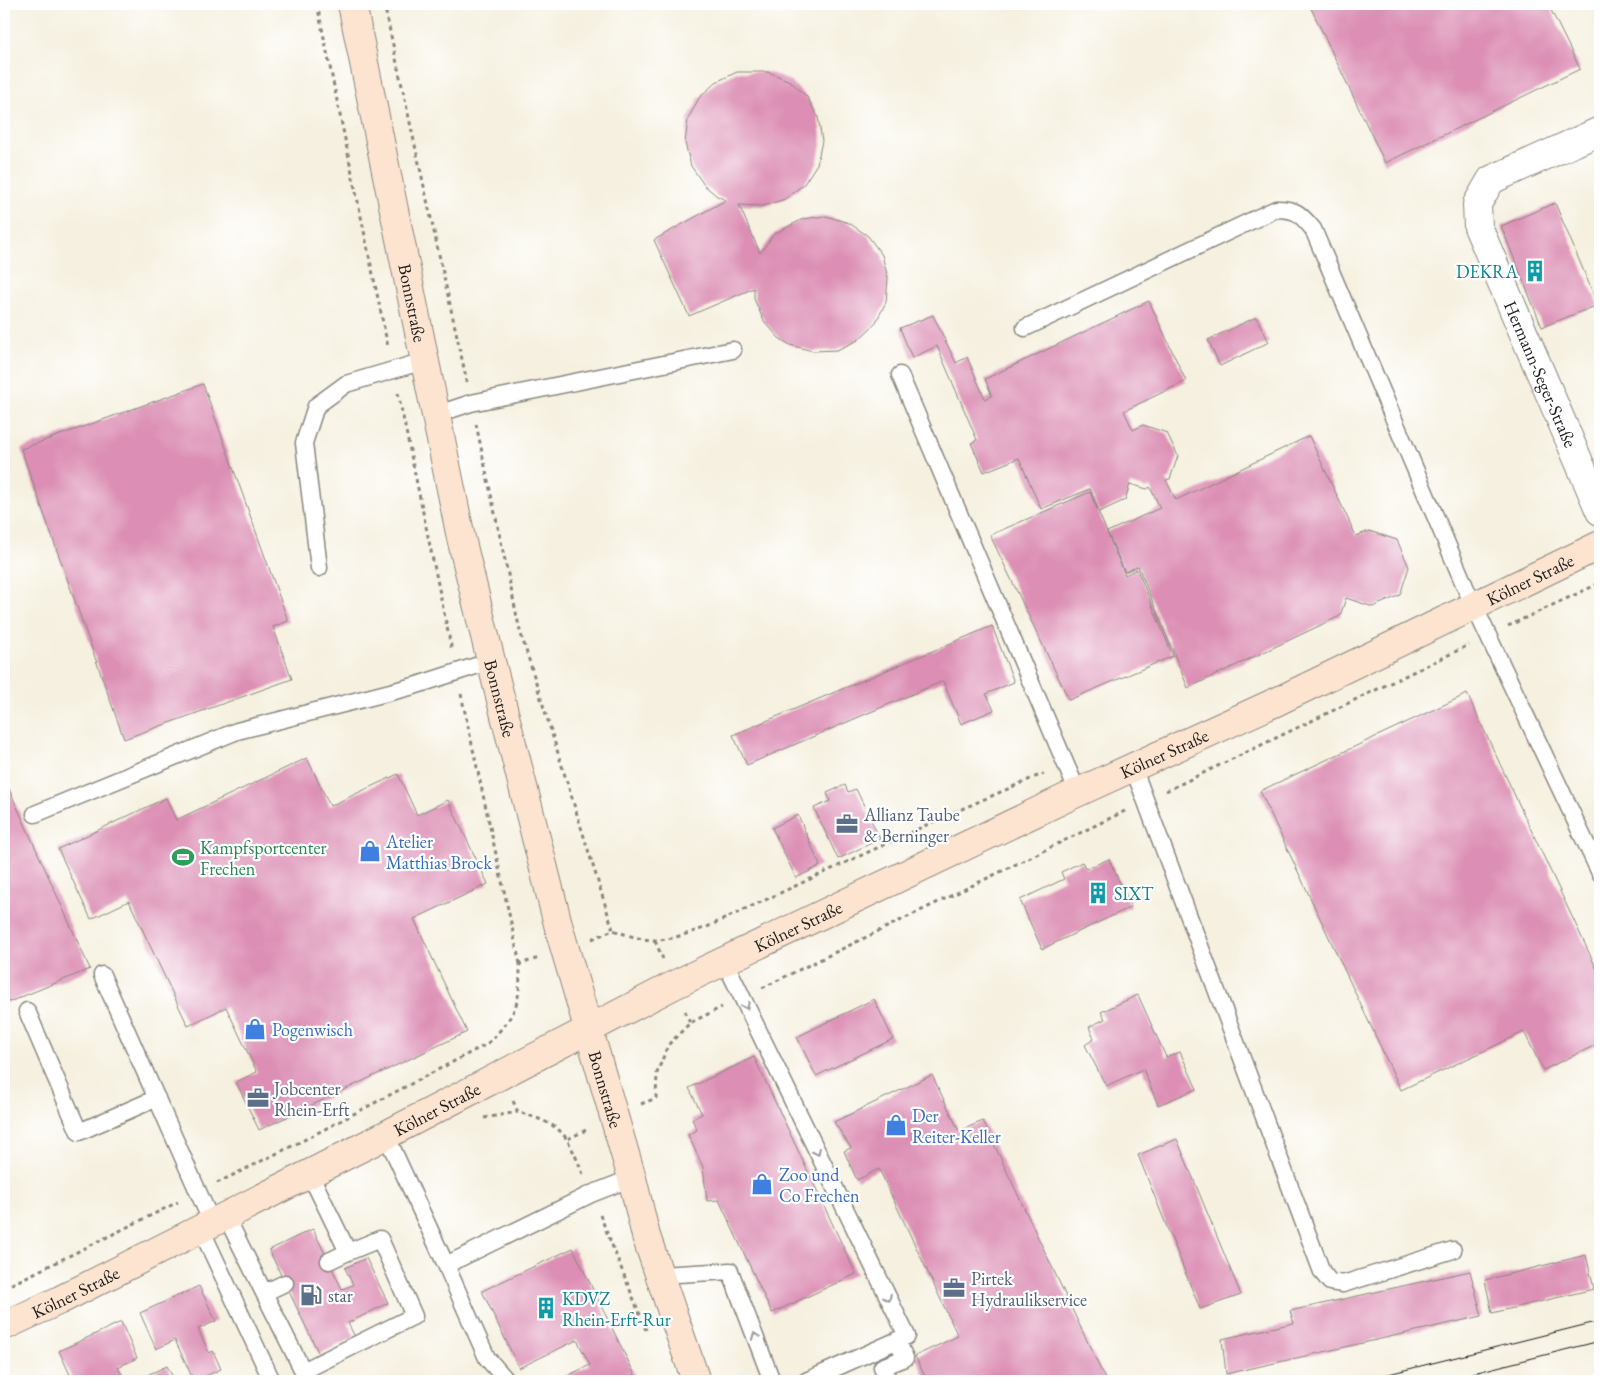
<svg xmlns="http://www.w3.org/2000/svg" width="1604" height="1385" viewBox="0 0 1604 1385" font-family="'EB Garamond',serif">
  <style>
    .building { fill: #dc8eb4 }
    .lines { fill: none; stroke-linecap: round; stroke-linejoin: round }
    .service-casing { stroke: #88867e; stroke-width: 19 }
    .minor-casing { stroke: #88867e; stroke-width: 30 }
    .secondary-casing { stroke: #88867e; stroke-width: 30 }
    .path { stroke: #88867e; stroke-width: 3; stroke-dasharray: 4 4; stroke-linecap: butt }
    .service { stroke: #fff; stroke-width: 16 }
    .minor { stroke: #fff; stroke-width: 28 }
    .secondary { stroke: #fde4d0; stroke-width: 28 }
    .tram { stroke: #1c1c1c; stroke-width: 1 }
    .oneway { stroke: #999 }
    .labels { text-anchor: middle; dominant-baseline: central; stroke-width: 4.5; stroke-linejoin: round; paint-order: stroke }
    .culture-label { font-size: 18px; fill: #0d838f; stroke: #fff; text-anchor: start }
    .street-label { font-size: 18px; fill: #1c1c1c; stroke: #fff }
    .service-label { font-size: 18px; fill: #4e5e75; stroke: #fff; text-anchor: start }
    .shop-label { font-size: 18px; fill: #366cbe; stroke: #fff; text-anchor: start }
    .leisure-label { font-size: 18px; fill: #27864d; stroke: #fff; text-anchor: start }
  </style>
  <rect width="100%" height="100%" fill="#fff"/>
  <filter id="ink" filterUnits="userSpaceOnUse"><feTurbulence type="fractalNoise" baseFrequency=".02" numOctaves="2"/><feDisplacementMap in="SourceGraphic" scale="10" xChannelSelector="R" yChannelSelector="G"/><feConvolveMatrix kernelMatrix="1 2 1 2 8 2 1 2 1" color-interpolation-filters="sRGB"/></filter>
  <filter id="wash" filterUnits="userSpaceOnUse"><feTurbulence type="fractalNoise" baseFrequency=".0096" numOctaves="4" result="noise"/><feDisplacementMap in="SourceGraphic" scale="20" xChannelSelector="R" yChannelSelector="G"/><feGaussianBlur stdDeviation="1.12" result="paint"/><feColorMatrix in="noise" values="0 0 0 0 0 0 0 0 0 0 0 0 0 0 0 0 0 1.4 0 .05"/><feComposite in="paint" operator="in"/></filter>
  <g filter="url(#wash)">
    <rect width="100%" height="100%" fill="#f5f0df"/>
    <g id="blocks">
      <path class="building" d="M 1309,4 L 1548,4 L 1580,69 L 1385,163 Z
        M 737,72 L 768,72 L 790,81 L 807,97 L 818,117 L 822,141 L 817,164 L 804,184 L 785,199 L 763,206 L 739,205 L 760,253 L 774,234 L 803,219 L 826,216 L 849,223 L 868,236 L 882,255 L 888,278 L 886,302 L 875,324 L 858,340 L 837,350 L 813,351 L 790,345 L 779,338 L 764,321 L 754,299 L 754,288 L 689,316 L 654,240 L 726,200 L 717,196 L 704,185 L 691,166 L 685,143 L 688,119 L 699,98 L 716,82 Z
        M 1555,203 L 1598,305 L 1542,327 L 1501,226 Z
        M 1149,301 L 1186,381 L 1124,411 L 1133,430 L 1143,425 L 1167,433 L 1178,456 L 1170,479 L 1166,480 L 1176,500 L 1309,436 L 1356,536 L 1369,531 L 1397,540 L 1409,567 L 1400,595 L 1373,607 L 1346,598 L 1340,616 L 1188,688 L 1138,566 L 1125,572 L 1107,532 L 1160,508 L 1150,487 L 1147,489 L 1130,484 L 1125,500 L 1099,512 L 1090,489 L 1041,509 L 1019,458 L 984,472 L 971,443 L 977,440 L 937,346 L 912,358 L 900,328 L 933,315 L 956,363 L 967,357 L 985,399 L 992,396 L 985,379 Z
        M 1256,317 L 1269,342 L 1220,366 L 1208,340 Z
        M 203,384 L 288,621 L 273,627 L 292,679 L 124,739 L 21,449 Z
        M 1090,492 L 1125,575 L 1137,569 L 1173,656 L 1069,700 L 990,535 Z
        M 992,626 L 1014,682 L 986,694 L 994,710 L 961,724 L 943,681 L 747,765 L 733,735 Z
        M 1467,694 L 1600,976 L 1600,1043 L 1543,1070 L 1524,1032 L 1401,1090 L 1260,791 Z
        M 307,758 L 330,806 L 398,774 L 417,815 L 448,800 L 488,884 L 414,919 L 467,1032 L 259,1130 L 236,1082 L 257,1072 L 226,1007 L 188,1026 L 129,901 L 91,919 L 58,849 L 166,798 L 176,820 Z
        M 845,785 L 848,792 L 856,789 L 880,839 L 838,859 L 814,808 L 830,801 L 827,793 Z
        M 9,789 L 90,969 L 4,1004 L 4,792 Z
        M 798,815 L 820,866 L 796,878 L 772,828 Z
        M 1109,859 L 1131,907 L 1042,949 L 1020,900 L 1064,879 L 1061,872 L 1082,862 L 1086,869 Z
        M 1138,995 L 1166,1057 L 1180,1052 L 1197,1089 L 1158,1105 L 1143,1069 L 1106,1086 L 1085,1045 L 1094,1039 L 1089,1027 L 1105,1019 L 1101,1012 Z
        M 874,999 L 893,1039 L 816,1076 L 797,1037 Z
        M 754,1057 L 856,1274 L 772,1313 L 719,1200 L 707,1201 L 703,1167 L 688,1135 L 697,1130 L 692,1119 L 702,1114 L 689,1088 Z
        M 932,1075 L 959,1131 L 983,1121 L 1106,1381 L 927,1381 L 915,1356 L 958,1336 L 879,1169 L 857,1180 L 844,1151 L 851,1148 L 834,1122 Z
        M 1177,1139 L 1241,1295 L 1200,1309 L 1138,1155 Z
        M 313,1229 L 342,1289 L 353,1285 L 345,1268 L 366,1258 L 388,1303 L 348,1323 L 355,1337 L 319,1354 L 269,1250 Z
        M 573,1248 L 585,1273 L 638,1381 L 562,1381 L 561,1379 L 590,1365 L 577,1340 L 519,1368 L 482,1291 Z
        M 1586,1255 L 1594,1289 L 1492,1313 L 1485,1280 Z
        M 1470,1271 L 1482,1316 L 1226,1374 L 1222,1339 L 1294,1323 L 1290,1311 Z
        M 199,1286 L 216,1321 L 198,1329 L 209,1353 L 213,1351 L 221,1369 L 194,1381 L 175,1340 L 156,1349 L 140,1313 Z
        M 121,1322 L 137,1358 L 118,1367 L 125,1381 L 103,1381 L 102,1378 L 96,1381 L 73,1381 L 59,1351 Z
        M 167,1366 L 175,1381 L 145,1381 L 143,1377 Z"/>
    </g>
  </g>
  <g filter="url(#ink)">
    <use href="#blocks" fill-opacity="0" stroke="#88867e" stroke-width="1"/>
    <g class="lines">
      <g class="service-casing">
        <path id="service" d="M 1025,328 L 1276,209 C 1297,209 1300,214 1313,229 L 1467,591 L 1600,873
          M 900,375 L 1078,793
          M 435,415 L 471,403 L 733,350
          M 319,568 L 304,443 L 316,406 L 346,384 L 424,361
          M 1133,767 L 1322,1272 L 1330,1282 L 1343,1284 L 1453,1250
          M 35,814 L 237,731 L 414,686 L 491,661
          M 725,962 L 907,1336 L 806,1381
          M 102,975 L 212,1223
          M 27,1011 L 79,1132 L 157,1098
          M 386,1135 L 446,1265 L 591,1194 L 632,1178
          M 310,1174 L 348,1252 L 329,1261
          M 226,1216 L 264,1293 L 285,1283
          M 201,1229 L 272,1381
          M 446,1265 L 487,1358 L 507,1381
          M 660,1275 L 730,1271 L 772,1381
          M 264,1293 L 303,1371 L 414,1316 L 380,1239 L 348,1252
          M 889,1381 L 882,1367 L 905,1358 L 897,1340"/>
      </g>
      <g class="minor-casing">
        <g id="minor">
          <path id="s1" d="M 1600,131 L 1491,180 L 1477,204 L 1478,227 L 1600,511"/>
        </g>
      </g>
      <g class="secondary-casing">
        <g id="secondary">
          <path id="s2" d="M 352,4 L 461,538 L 491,661 L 560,932 L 632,1178 L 646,1236 L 696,1381"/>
          <path id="s3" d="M 4,1326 L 60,1300 L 386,1135 L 674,985 L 1072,795 L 1278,701 L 1600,545"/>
        </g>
      </g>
      <path class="path" d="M 317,4 L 388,347
        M 384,4 L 467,382
        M 398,393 L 452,651
        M 476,424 L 520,631 L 613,930
        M 1508,626 L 1600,583
        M 461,694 L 520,964
        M 1166,791 L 1469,645
        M 592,939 L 613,930 C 655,946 666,941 707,927 L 948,815 L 1035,777 L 1044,774
        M 655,941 L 663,959
        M 762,988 L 1125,811
        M 685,1011 L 690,1023
        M 513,1101 L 518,1112 C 564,1126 565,1131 583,1174
        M 641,1104 L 656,1098 L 657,1073 L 668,1045 L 690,1023 L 722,1007
        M 484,1118 L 518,1112
        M 568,1139 L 588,1129
        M 217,1183 L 302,1141 L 487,1044 C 517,1014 520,1005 520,964 L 539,958
        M 600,1215 L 646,1330
        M 4,1288 L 178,1202"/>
      <use href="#service" class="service"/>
      <use href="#minor" class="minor"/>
      <use href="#secondary" class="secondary"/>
      <path class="tram" d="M 1361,1381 L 1600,1321
        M 1442,1381 L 1600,1341"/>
    </g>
    <defs><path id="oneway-chevron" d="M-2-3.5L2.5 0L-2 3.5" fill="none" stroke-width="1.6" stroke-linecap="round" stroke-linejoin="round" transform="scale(1.25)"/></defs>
    <g class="oneway">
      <use href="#oneway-chevron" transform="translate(746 1006) rotate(64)"/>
      <use href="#oneway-chevron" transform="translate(817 1152) rotate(64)"/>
      <use href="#oneway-chevron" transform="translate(888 1298) rotate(64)"/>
      <use href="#oneway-chevron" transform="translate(755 1336) rotate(-111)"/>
    </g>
  </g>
  <defs>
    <g id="building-bare" transform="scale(1.725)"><path d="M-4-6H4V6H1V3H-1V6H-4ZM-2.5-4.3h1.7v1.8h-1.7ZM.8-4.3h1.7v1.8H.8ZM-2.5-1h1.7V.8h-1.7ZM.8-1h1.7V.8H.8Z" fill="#0f9aa8" stroke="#fff" stroke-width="2.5" paint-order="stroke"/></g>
    <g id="office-bare" transform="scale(1.725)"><path d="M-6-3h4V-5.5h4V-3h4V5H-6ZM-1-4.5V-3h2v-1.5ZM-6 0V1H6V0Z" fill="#5c6f8a" stroke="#fff" stroke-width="2.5" paint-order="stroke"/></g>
    <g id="shop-bare" transform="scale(1.725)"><path d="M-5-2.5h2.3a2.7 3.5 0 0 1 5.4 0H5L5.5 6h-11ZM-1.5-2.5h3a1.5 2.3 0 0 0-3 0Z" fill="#3f7fe0" stroke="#fff" stroke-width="2.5" paint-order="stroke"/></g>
    <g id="stadium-bare" transform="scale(1.725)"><path d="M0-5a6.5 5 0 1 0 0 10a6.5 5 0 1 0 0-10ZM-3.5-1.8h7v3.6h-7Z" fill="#2e9e5b" stroke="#fff" stroke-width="2.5" paint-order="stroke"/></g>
    <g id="fuel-bare" transform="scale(1.725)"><path d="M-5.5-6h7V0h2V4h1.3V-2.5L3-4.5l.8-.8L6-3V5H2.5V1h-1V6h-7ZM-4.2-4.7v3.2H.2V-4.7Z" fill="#5c6f8a" stroke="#fff" stroke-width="2.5" paint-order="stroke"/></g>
  </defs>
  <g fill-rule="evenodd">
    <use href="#building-bare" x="1535" y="271"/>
    <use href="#office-bare" x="847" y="824"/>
    <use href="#shop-bare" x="370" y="851"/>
    <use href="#stadium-bare" x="183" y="857"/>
    <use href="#building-bare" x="1098" y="893"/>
    <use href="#shop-bare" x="255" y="1029"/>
    <use href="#office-bare" x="258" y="1098"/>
    <use href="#shop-bare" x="896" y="1125"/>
    <use href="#shop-bare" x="762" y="1184"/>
    <use href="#office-bare" x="954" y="1288"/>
    <use href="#fuel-bare" x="311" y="1295"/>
    <use href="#building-bare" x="546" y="1308"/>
  </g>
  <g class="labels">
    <g class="culture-label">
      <text x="1518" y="271" text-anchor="end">DEKRA</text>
      <text x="1114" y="893">SIXT</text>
      <text x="562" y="1298">KDVZ<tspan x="562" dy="21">Rhein-Erft-Rur</tspan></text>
    </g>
    <g class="street-label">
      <text stroke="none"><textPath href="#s2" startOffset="305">Bonnstraße</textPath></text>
      <text stroke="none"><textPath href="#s1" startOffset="330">Hermann-Seger-Straße</textPath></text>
      <text stroke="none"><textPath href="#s3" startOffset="1699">Kölner Straße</textPath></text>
      <text stroke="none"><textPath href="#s2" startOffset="710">Bonnstraße</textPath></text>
      <text stroke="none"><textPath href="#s3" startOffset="1294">Kölner Straße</textPath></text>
      <text stroke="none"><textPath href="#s3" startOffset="889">Kölner Straße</textPath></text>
      <text stroke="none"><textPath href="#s2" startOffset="1115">Bonnstraße</textPath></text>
      <text stroke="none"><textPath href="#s3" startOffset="484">Kölner Straße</textPath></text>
      <text stroke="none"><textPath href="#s3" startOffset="79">Kölner Straße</textPath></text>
    </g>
    <g class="service-label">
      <text x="864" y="814">Allianz Taube<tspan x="864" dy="21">&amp; Berninger</tspan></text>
      <text x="274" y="1088">Jobcenter<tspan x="274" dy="21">Rhein-Erft</tspan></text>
      <text x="971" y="1278">Pirtek<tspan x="971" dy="21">Hydraulikservice</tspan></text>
      <text x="328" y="1295">star</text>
    </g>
    <g class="shop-label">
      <text x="386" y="841">Atelier<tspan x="386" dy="21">Matthias Brock</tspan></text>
      <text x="272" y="1029">Pogenwisch</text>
      <text x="912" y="1115">Der<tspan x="912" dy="21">Reiter-Keller</tspan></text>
      <text x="779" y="1174">Zoo und<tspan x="779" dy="21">Co Frechen</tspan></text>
    </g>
    <g class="leisure-label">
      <text x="200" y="847">Kampfsportcenter<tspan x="200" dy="21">Frechen</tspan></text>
    </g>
  </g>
  <rect width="1604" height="1385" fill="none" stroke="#fff" stroke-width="20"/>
</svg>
